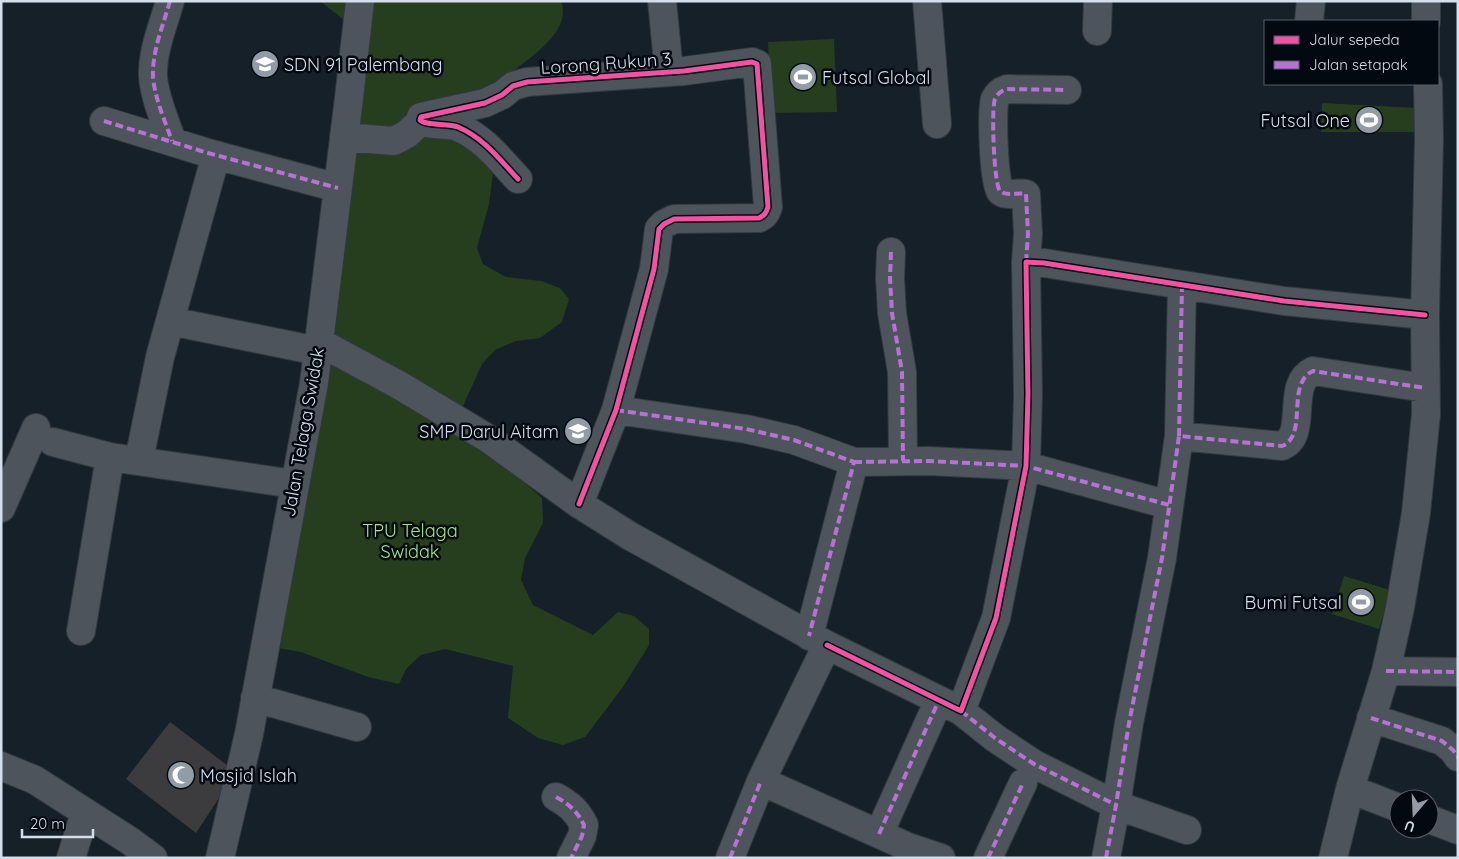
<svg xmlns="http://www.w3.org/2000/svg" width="1459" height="859" viewBox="0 0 1459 859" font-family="Quicksand,sans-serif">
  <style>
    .green { fill: #263e1e }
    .building { fill: #3c3c3f }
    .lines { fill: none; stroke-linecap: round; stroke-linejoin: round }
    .minor-casing { stroke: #323940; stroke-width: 30 }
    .minor { stroke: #4d545c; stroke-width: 28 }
    .quiet { stroke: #b673d3; stroke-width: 4; stroke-dasharray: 8 4; stroke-linecap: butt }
    .cycleway-casing { stroke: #030910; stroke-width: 8 }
    .cycleway { stroke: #f153a3; stroke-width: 5 }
    .labels { text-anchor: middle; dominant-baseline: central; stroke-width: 5; stroke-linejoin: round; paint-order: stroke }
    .street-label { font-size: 18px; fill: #d4dfeb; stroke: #030910 }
    .poi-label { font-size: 18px; fill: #d4dfeb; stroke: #030910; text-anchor: start }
    .park-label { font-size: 18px; fill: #a0e584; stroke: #030910 }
  </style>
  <rect width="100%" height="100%" fill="#162029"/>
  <path class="green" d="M 316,1 L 561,1 C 576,39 504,72 484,94 C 472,105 462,125 453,139 L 482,152 L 494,165 L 489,204 L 477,248 L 483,264 L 506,277 L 541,281 L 560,288 L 569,299 L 562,322 L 540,338 L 516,341 L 495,350 L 482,364 L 463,406 L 456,431 L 480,451 L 512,472 L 542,498 L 543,523 L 525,558 L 521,580 L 533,605 L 593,635 L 618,612 L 634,616 L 649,629 L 649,645 L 623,687 L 585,737 L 563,745 L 538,738 L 508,718 L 513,666 L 445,649 L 421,655 L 406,669 L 399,684 L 368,677 L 301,652 L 273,647 L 306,465 L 328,385 L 364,25 L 343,19 L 320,1 Z
    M 834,39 L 837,112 L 771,113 L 768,42 Z
    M 1322,103 L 1417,108 L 1416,132 L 1321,132 Z
    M 1344,576 L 1390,590 L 1379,629 L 1332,614 Z"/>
  <path class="building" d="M 170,722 L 236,772 L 196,833 L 126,779 Z"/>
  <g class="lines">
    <g class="minor-casing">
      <path id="minor" d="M 170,1 C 163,26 152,51 153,77 C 155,99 165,121 172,141
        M 662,1 L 669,72
        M 927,1 L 937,124
        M 1426,1 L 1426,21
        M 1309,21 L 1311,1
        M 1097,31 L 1098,1
        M 104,121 L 208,153 L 338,188
        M 344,137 L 394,141 L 407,134 L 421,121
        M 518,179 C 500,160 484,138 458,127 C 448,123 426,126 420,120 L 421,117 L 485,103 L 502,95 L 513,86 L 527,82 L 684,71 L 752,62 L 757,64 L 768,207 C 766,213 765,215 759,218 L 674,219 L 664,224 L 659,229 L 654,269 L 616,410 L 579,504
        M 891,252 L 890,278 L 892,313 L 902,372 L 903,461
        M 1026,262 L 1028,234 L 1026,194 C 1018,192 1007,197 1000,191 C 994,185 991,108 995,99 C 998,93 1001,91 1007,89 L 1067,90
        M 170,321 L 318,351
        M 319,342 L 399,385 L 489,439 L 579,504 L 630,536 L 827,645 L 761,781 L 908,847 L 941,858
        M 616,410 L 746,429 L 794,440 L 854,462 L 809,636
        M 1179,436 L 1182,285
        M 53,442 L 110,457 L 294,484
        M 139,460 L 160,357 L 216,155
        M 854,462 L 929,461 L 1026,466 L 1169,505
        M 1,508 L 36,428
        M 81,631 L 110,457
        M 827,645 L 961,711 L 996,618 L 1026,466 L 1028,395 L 1026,262 L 1044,263 L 1284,301 L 1425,315
        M 1386,671 L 1458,672
        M 255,698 L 357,727
        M 961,711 L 995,738 L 1034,764 L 1116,805 L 1187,830
        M 1371,718 L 1442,741 L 1453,750 L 1458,757
        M 1,766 L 35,780 L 130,841 L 153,858
        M 1350,789 L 1399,808
        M 556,797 C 569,804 577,811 584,825 L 582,836 L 571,858
        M 1429,819 L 1458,830
        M 879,834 L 939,700
        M 71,858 L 85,813
        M 220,858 L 249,734 L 314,383 L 349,98 L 360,1
        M 730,858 L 761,781
        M 988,858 L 1023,783
        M 1106,858 L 1116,805 L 1129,723 L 1162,558 L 1179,436 L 1282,446 C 1309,435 1285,384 1313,371 L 1425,388
        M 1333,858 L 1350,789 L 1386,671 L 1400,608 L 1416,513 L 1426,414 L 1425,315 L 1429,139 L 1428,84"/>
    </g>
    <use href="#minor" class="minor"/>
    <path class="quiet" d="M 170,1 C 163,26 152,51 153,77 C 155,99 165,121 172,141
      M 104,121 L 208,153 L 338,188
      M 891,252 L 890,278 L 892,313 L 902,372 L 903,461
      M 1026,262 L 1028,234 L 1026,194 C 1018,192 1007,197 1000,191 C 994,185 991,108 995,99 C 998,93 1001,91 1007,89 L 1067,90
      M 616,410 L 746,429 L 794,440 L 854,462 L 809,636
      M 1179,436 L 1182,285
      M 854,462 L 929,461 L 1026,466 L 1169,505
      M 1386,671 L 1458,672
      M 961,711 L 995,738 L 1034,764 L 1116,805
      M 1371,718 L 1442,741 L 1453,750 L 1458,757
      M 556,797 C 569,804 577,811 584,825 L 582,836 L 571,858
      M 879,834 L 939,700
      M 730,858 L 761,781
      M 988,858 L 1023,783
      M 1106,858 L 1116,805 L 1129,723 L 1162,558 L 1179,436 L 1282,446 C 1309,435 1285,384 1313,371 L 1425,388"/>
    <g class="cycleway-casing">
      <path id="cycleway" d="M 518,179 C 500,160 484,138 458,127 C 448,123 426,126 420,120 L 421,117 L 485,103 L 502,95 L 513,86 L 527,82 L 684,71 L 752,62 L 757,64 L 768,207 C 766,213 765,215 759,218 L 674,219 L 664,224 L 659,229 L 654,269 L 616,410 L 579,504
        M 827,645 L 961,711 L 996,618 L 1026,466 L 1028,395 L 1026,262 L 1044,263 L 1284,301 L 1425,315"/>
    </g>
    <use href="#cycleway" class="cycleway"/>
  </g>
  <defs>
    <g id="school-disc" transform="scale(1.4375)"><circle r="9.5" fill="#929ca7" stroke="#030910"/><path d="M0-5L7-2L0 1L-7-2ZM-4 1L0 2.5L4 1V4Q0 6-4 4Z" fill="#fff"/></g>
    <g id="stadium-disc" transform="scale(1.4375)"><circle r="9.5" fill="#929ca7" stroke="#030910"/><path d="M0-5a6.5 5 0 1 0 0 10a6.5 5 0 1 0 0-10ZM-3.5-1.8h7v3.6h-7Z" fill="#fff"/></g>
    <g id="mosque-disc" transform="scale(1.4375)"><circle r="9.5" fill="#929ca7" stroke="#030910"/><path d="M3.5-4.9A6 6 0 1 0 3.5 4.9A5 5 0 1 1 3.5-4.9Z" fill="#fff"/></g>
  </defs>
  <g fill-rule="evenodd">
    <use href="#school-disc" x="265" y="64"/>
    <use href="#stadium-disc" x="803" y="77"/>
    <use href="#stadium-disc" x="1369" y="120"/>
    <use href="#school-disc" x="578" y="431"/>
    <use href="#stadium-disc" x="1361" y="602"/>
    <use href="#mosque-disc" x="181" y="775"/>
  </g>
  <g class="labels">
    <g class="street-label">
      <text transform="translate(606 63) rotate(-4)">Lorong Rukun 3</text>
      <text transform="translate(303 432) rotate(-80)">Jalan Telaga Swidak</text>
    </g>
    <g class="poi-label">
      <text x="284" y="64">SDN 91 Palembang</text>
      <text x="822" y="77">Futsal Global</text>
      <text x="1350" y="120" text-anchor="end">Futsal One</text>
      <text x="559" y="431" text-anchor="end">SMP Darul Aitam</text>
      <text x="1342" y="602" text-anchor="end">Bumi Futsal</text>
      <text x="200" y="775">Masjid Islah</text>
    </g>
    <g class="park-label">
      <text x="410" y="530">TPU Telaga<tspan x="410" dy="21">Swidak</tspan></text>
    </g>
  </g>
  <rect width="1459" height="859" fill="none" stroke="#d4dfeb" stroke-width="5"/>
  <rect x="1264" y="20" width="175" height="65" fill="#030910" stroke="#575f68"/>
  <rect x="1274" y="36" width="25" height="8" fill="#f153a3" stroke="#575f68"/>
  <text x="1309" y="45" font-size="15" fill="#d4dfeb">Jalur sepeda</text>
  <rect x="1274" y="61" width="25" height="8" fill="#b673d3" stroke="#575f68"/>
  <text x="1309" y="70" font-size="15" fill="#d4dfeb">Jalan setapak</text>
  <g transform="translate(1414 814) rotate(199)"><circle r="24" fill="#030910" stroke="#575f68"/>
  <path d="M0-4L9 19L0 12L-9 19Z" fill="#929ca7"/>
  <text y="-8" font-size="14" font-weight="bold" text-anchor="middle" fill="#d4dfeb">U</text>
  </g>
  <path d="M22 829v8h71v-8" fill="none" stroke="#d4dfeb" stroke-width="2.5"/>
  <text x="30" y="829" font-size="15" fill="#d4dfeb" stroke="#030910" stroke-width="4" paint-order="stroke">20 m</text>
</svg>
